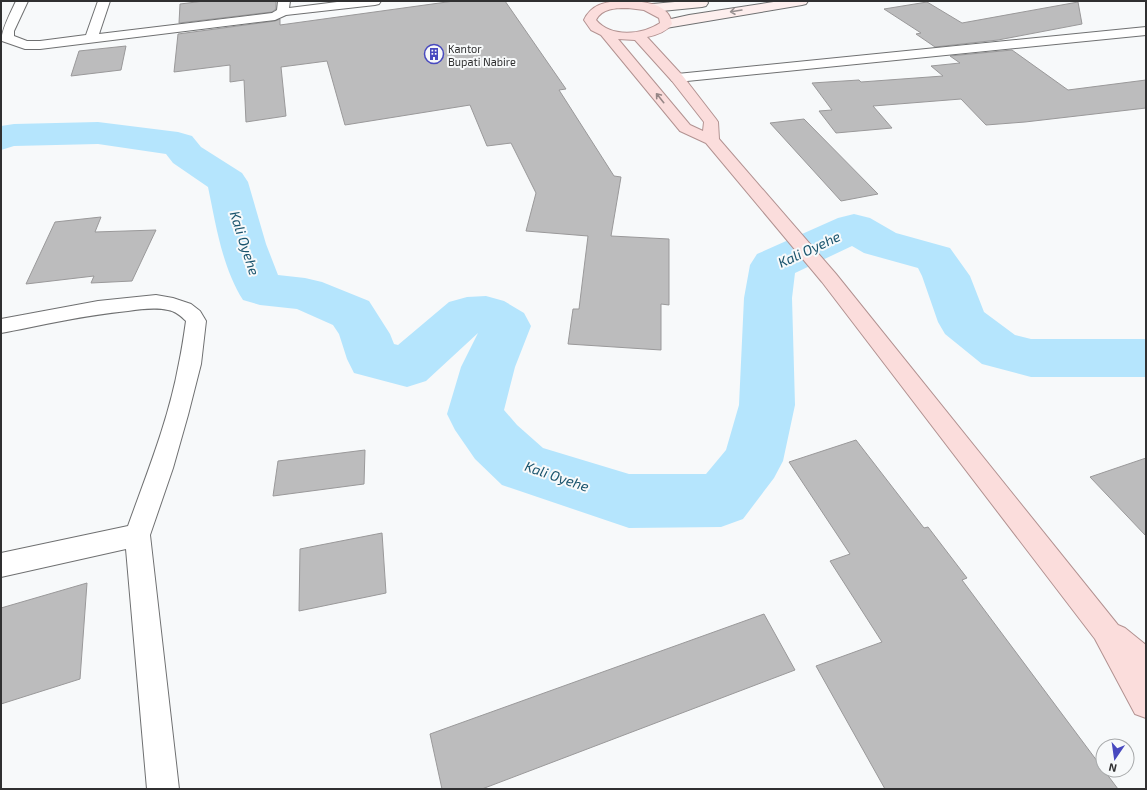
<svg xmlns="http://www.w3.org/2000/svg" width="1147" height="790" viewBox="0 0 1147 790" font-family="'Exo 2',sans-serif">
  <style>
    .lines { fill: none; stroke-linecap: round; stroke-linejoin: round }
    .river { fill: #b5e5fd; fill-rule: evenodd }
    .building { fill: #bcbcbd; stroke: #9a999a }
    .minor-casing { stroke: #6f7071; stroke-width: 2 }
    .secondary-casing { stroke: #6f7071; stroke-width: 2 }
    .primary-casing { stroke: #b29291; stroke-width: 2 }
    .minor { fill: #fff; fill-rule: evenodd }
    .secondary { fill: #fdeeed; fill-rule: evenodd }
    .primary { fill: #fbdddc; fill-rule: evenodd }
    .oneway { stroke: #968f8f }
    .oneway2 { stroke: #968686 }
    .labels { text-anchor: middle; dominant-baseline: central; stroke-width: 4; stroke-linejoin: round; paint-order: stroke }
    .far-poi-label { font-size: 11px; fill: #303031; stroke: #f7f9fa; text-anchor: start }
    .water-label { font-size: 14px; font-style: italic; fill: #1a546d; stroke: #f7f9fa }
  </style>
  <rect width="100%" height="100%" fill="#f7f9fa"/>
  <g class="lines">
    <path class="river" d="M 98,122 L 178,132 L 192,136 L 201,147 L 242,173 L 248,182 L 266,244 L 278,275 L 305,278 L 322,282 L 369,301 L 390,334 L 394,344 L 398,345 L 449,302 L 467,297 L 486,296 L 504,301 L 524,313 L 531,326 L 515,367 L 504,410 L 517,425 L 543,448 L 629,474 L 706,474 L 726,450 L 739,405 L 744,298 L 750,265 L 757,254 L 838,218 L 854,214 L 870,218 L 896,233 L 950,248 L 970,276 L 984,312 L 1015,335 L 1031,339 L 1146,339 L 1146,377 L 1031,377 L 982,364 L 945,334 L 938,322 L 922,276 L 918,268 L 864,253 L 852,246 L 795,273 L 792,298 L 795,405 L 783,461 L 774,478 L 743,519 L 721,527 L 629,528 L 502,485 L 475,459 L 455,430 L 447,414 L 461,367 L 478,333 L 426,381 L 407,387 L 354,373 L 347,359 L 339,334 L 333,325 L 297,309 L 260,305 L 243,300 C 222,267 216,225 208,187 L 173,163 L 166,154 L 98,144 L 14,146 L 1,150 L 1,126 L 14,124 Z"/>
  </g>
  <path class="building" d="M 204,1 L 276,1 L 276,9 L 272,12 L 179,23 L 180,4 Z
    M 454,1 L 505,1 L 566,89 L 559,90 L 614,176 L 621,177 L 611,236 L 669,239 L 669,305 L 661,304 L 661,350 L 568,344 L 573,309 L 579,309 L 588,236 L 526,231 L 536,193 L 511,143 L 487,146 L 470,105 L 345,125 L 327,61 L 281,67 L 286,116 L 246,122 L 244,80 L 230,82 L 230,65 L 174,72 L 178,34 L 275,21 L 280,19 L 280,25 Z
    M 927,2 L 962,23 L 1078,2 L 1082,24 L 998,40 L 935,47 L 916,34 L 921,33 L 884,9 Z
    M 126,46 L 121,70 L 71,76 L 79,51 Z
    M 1012,50 L 1068,90 L 1146,80 L 1146,108 L 1025,122 L 986,125 L 961,99 L 873,106 L 892,128 L 836,133 L 819,111 L 832,110 L 812,83 L 859,80 L 861,82 L 943,76 L 931,66 L 960,63 L 950,56 Z
    M 804,119 L 878,194 L 841,201 L 770,123 Z
    M 101,217 L 95,232 L 156,230 L 132,281 L 91,283 L 94,276 L 26,284 L 55,222 Z
    M 856,440 L 924,528 L 928,527 L 967,578 L 962,580 L 1118,789 L 885,789 L 816,666 L 882,642 L 830,561 L 850,554 L 789,462 Z
    M 365,450 L 364,484 L 273,496 L 278,461 Z
    M 1146,458 L 1146,536 L 1090,477 Z
    M 382,533 L 386,593 L 299,611 L 300,549 Z
    M 87,583 L 80,679 L 1,704 L 1,608 Z
    M 764,614 L 795,670 L 482,789 L 442,789 L 430,734 Z"/>
  <g class="lines">
    <g class="minor-casing">
      <path id="minor" d="M 16,1 L 28,1 L 14,31 L 14,36 L 27,41 L 40,41 L 86,35 L 98,1 L 110,1 L 99,34 L 272,13 L 277,10 L 278,1 L 290,1 L 289,8 L 345,1 L 381,1 L 379,4 L 375,5 L 286,15 L 275,20 L 40,49 L 25,49 L 2,41 C 0,32 12,10 16,1 Z
        M 1146,27 L 1146,35 L 677,82 L 672,81 L 670,78 L 672,75 L 677,74 Z
        M 156,295 L 173,298 L 191,304 L 200,311 L 206,321 L 201,364 L 188,415 L 173,468 L 150,535 L 179,789 L 147,789 L 126,549 L 1,577 L 1,553 L 128,526 C 147,473 169,419 179,363 C 182,349 184,335 186,321 C 181,316 175,311 168,310 C 155,307 141,309 128,311 C 85,315 43,325 1,333 L 1,319 L 98,301 Z"/>
    </g>
    <g class="secondary-casing">
      <path id="secondary" d="M 686,1 L 707,1 L 708,3 L 706,6 L 702,7 L 652,12 L 648,11 L 646,8 L 648,5 L 652,4 Z
        M 780,1 L 808,1 L 806,4 L 802,5 L 666,28 L 662,27 L 660,24 L 662,21 L 689,15 Z"/>
    </g>
    <g class="primary-casing">
      <path id="primary" d="M 620,1 C 638,1 669,1 672,24 C 666,32 657,35 647,37 L 682,75 L 716,119 L 718,122 L 719,139 L 836,274 L 1118,625 L 1125,628 L 1146,645 L 1146,718 L 1135,714 L 1095,639 L 822,282 L 706,143 L 680,131 L 601,35 L 591,30 L 584,20 C 591,5 604,2 620,1 ZM 628,8 L 644,10 L 659,18 L 660,23 C 642,35 611,38 596,20 C 602,8 616,8 628,8 ZM 618,39 L 635,40 L 672,81 L 704,122 L 703,131 L 690,125 Z"/>
    </g>
    <use href="#minor" class="minor"/>
    <use href="#secondary" class="secondary"/>
    <use href="#primary" class="primary"/>
  </g>
  <defs><path id="oneway-shaft" d="M-6 0H5M1.5-3L5.5 0L1.5 3" fill="none" stroke-width="1.6" stroke-linecap="round" stroke-linejoin="round"/></defs>
  <use class="oneway" href="#oneway-shaft" transform="translate(736 11) rotate(171)"/>
  <use class="oneway2" href="#oneway-shaft" transform="translate(660 98) rotate(-129)"/>
  <defs>
    <g id="building-ring" transform="scale(1)"><circle r="9.5" fill="#f7f9fa" stroke="#4849bf" stroke-width="1.5"/><path d="M-4-6H4V6H1V3H-1V6H-4ZM-2.5-4.3h1.7v1.8h-1.7ZM.8-4.3h1.7v1.8H.8ZM-2.5-1h1.7V.8h-1.7ZM.8-1h1.7V.8H.8Z" fill="#4849bf"/></g>
  </defs>
  <g fill-rule="evenodd">
    <use href="#building-ring" x="434" y="54"/>
  </g>
  <g class="labels">
    <g class="far-poi-label">
      <text x="448" y="48">Kantor<tspan x="448" dy="13">Bupati Nabire</tspan></text>
    </g>
    <g class="water-label">
      <text transform="translate(245 243) rotate(72)">Kali Oyehe</text>
      <text transform="translate(809 249) rotate(-25)">Kali Oyehe</text>
      <text transform="translate(557 476) rotate(19)">Kali Oyehe</text>
    </g>
  </g>
  <rect width="1147" height="790" fill="none" stroke="#303031" stroke-width="4"/>
  <g transform="translate(1115 758) rotate(193)"><circle r="19" fill="#f7f9fa" stroke="#a7a9aa"/>
  <path d="M0-3L7 15L0 10L-7 15Z" fill="#4849bf"/>
  <text y="-6" font-size="11" font-weight="bold" text-anchor="middle" fill="#303031">N</text>
  </g>
</svg>
